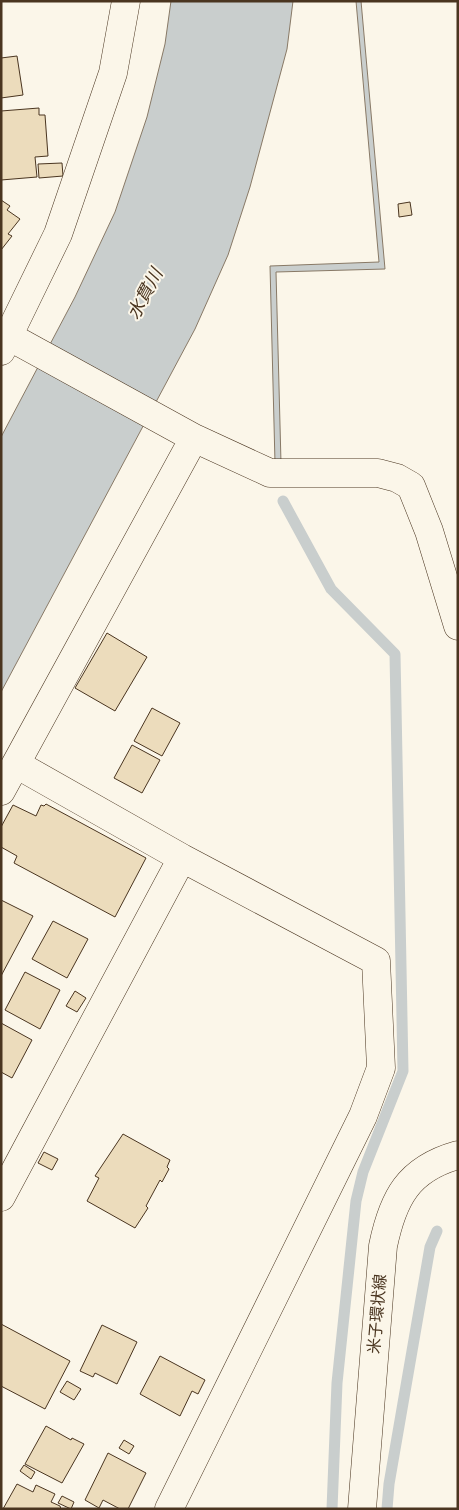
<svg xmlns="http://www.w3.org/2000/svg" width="459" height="1510" viewBox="0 0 459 1510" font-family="Karla,'Noto Sans JP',sans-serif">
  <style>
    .water { fill: #c9cecd; stroke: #887966 }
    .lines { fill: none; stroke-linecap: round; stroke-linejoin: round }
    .stream { stroke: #c9cecd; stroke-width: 11 }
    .building { fill: #ecdcbc; stroke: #4a3520 }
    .minor-casing { stroke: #4a3520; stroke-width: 29 }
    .major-casing { stroke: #4a3520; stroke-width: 29 }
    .minor { stroke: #fbf6e9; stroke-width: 28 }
    .major { stroke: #fbf6e9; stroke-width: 28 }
    .labels { text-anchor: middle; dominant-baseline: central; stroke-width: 4; stroke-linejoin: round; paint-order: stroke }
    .street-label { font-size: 16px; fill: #4a3520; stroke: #fbf6e9 }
    .water-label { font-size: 18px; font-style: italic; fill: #4a3520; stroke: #fbf6e9 }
  </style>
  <rect width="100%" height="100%" fill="#fbf6e9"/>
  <path class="water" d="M 171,1 L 293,1 L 287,49 L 250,187 L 228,255 L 195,329 L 1,692 L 1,437 L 75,297 L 115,212 L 147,117 L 165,44 Z
    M 356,1 L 361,1 L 385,269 L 276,272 L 281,463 L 275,463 L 270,266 L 379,262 Z"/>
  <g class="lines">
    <path class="stream" d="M 283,501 L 331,589 L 395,654 L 403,1071 L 363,1172 L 356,1201 L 337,1383 L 332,1509
      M 387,1509 L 389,1484 L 430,1247 L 437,1231"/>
  </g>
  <path class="building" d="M 17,56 L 23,95 L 1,98 L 1,58 Z
    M 39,108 L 39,115 L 45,115 L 48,156 L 35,157 L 37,177 L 1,180 L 1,111 Z
    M 62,163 L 63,176 L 39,178 L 38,164 Z
    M 1,200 L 10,206 L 7,210 L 20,219 L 8,234 L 12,236 L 1,250 Z
    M 410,202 L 412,215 L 399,217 L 398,204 Z
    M 107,633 L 147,657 L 115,711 L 75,688 Z
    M 152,708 L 180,723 L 162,756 L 134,741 Z
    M 132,745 L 160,760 L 142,793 L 114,778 Z
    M 46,804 L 146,858 L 115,917 L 14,863 L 17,856 L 1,847 L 1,827 L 13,805 L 36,816 L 41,805 L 44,806 Z
    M 1,900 L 33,916 L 1,976 Z
    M 53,921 L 88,939 L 67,978 L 32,959 Z
    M 25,972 L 60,990 L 40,1029 L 5,1010 Z
    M 75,991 L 86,998 L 77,1012 L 66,1006 Z
    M 1,1023 L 32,1040 L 12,1078 L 1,1072 Z
    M 123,1134 L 170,1160 L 167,1167 L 169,1169 L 162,1182 L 160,1180 L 146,1206 L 148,1208 L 135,1228 L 87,1201 L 99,1178 L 95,1176 Z
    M 44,1152 L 58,1159 L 52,1170 L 38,1163 Z
    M 1,1324 L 70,1361 L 45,1409 L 1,1386 Z
    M 102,1325 L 137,1342 L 117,1384 L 95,1373 L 93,1377 L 80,1371 Z
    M 160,1356 L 205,1380 L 198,1394 L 192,1391 L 180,1416 L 140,1394 Z
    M 67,1381 L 81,1389 L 74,1400 L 60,1392 Z
    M 46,1426 L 71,1440 L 72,1438 L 84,1444 L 62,1483 L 25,1464 Z
    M 124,1440 L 134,1446 L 129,1454 L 119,1448 Z
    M 108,1453 L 146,1473 L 128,1509 L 120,1509 L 103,1500 L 99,1508 L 85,1500 Z
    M 24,1465 L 35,1472 L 31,1479 L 20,1471 Z
    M 17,1484 L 33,1492 L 36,1485 L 55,1494 L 51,1502 L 60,1506 L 61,1509 L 3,1509 Z
    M 62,1496 L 74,1502 L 71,1509 L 58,1503 Z"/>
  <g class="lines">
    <g class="minor-casing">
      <path id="minor" d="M 1,332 L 194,438 L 1,791
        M 1,351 L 58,234 L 113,73 L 126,1
        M 194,438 L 270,473 L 378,473 L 397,478 L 411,486 L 429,531 L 458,626
        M 16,764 L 182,858 L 376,961 L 381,1068 L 363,1116 L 169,1509
        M 1,1197 L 182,858"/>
    </g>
    <g class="major-casing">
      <path id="major" d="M 362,1509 L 383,1246 C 393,1198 408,1169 458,1155"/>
    </g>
    <use href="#minor" class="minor"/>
    <use href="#major" class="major"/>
  </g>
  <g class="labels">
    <g class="street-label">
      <text transform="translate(377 1314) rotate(-85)">米子環状線</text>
    </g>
    <g class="water-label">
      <text transform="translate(145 294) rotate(-62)">水貫川</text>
    </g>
  </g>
  <rect width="459" height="1510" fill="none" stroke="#4a3520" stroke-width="5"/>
</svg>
